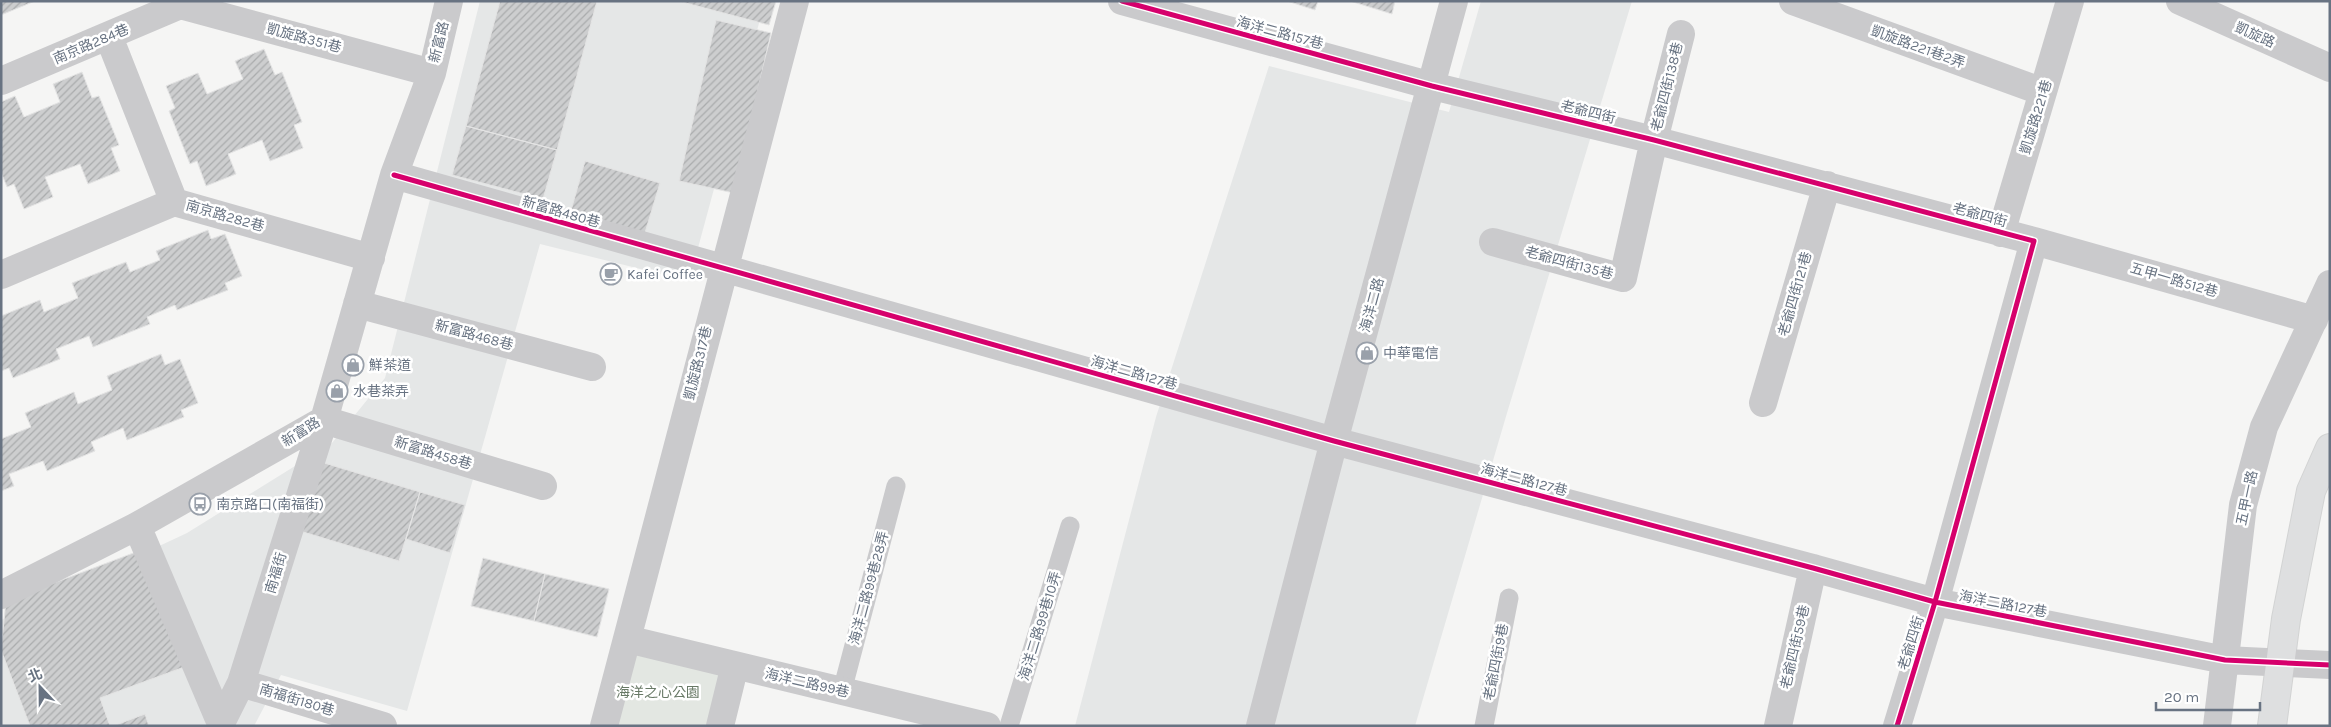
<svg xmlns="http://www.w3.org/2000/svg" width="2331" height="727" viewBox="0 0 2331 727" font-family="Karla,'Noto Sans TC',sans-serif">
  <style>
    .built { fill: #e5e7e7 }
    .green { fill: #e3e7e2 }
    .building { fill: url(#building-hatch); stroke: #e4e4e4 }
    .lines { fill: none; stroke-linecap: round; stroke-linejoin: round }
    .secondary-casing { stroke: #d2d3d3; stroke-width: 30 }
    .service { stroke: #cacacc; stroke-width: 19 }
    .minor { stroke: #cacacc; stroke-width: 28 }
    .secondary { stroke: #dedfe0; stroke-width: 28 }
    .cycleway-casing { stroke: #fff; stroke-width: 8 }
    .cycleway { stroke: #d6006c; stroke-width: 5 }
    .labels { text-anchor: middle; dominant-baseline: central; stroke-width: 5; stroke-linejoin: round; paint-order: stroke }
    .street-label { font-size: 14px; fill: #687382; stroke: #fff }
    .poi-label { font-size: 14px; fill: #687382; stroke: #fff; text-anchor: start }
    .park-label { font-size: 14px; fill: #687966; stroke: #fff }
  </style>
  <defs>
    <pattern id="building-hatch" width="6" height="6" patternUnits="userSpaceOnUse" patternTransform="scale(1.25)"><rect width="6" height="6" fill="#cdcecf"/><path d="M-1 1l2-2M0 6l6-6M5 7l2-2" fill="none" stroke="#aaacad"/></pattern>
  </defs>
  <rect width="100%" height="100%" fill="#f5f5f4"/>
  <path class="built" d="M 480,1 L 765,1 L 689,281 L 540,244 L 407,711 L 281,675 L 254,726 L 1,726 L 1,620 L 187,533 L 332,443 L 385,378 Z
    M 1481,1 L 1632,1 L 1507,413 L 1415,726 L 1075,726 L 1156,417 L 1269,66 L 1449,112 Z"/>
  <path class="green" d="M 633,652 L 723,674 L 710,726 L 614,726 Z"/>
  <path class="building" d="M 1,1 L 35,1 L 1,15 Z
    M 500,1 L 597,1 L 557,150 L 466,126 Z
    M 678,1 L 776,1 L 769,25 Z
    M 1287,1 L 1318,1 L 1315,10 Z
    M 1350,1 L 1395,1 L 1392,14 Z
    M 716,20 L 771,33 L 734,193 L 679,181 Z
    M 264,49 L 275,75 L 282,72 L 302,122 L 294,125 L 303,148 L 270,161 L 262,140 L 228,154 L 236,174 L 206,186 L 197,161 L 190,164 L 169,111 L 175,108 L 166,86 L 198,73 L 207,94 L 243,79 L 235,61 Z
    M 82,72 L 92,98 L 99,96 L 119,145 L 111,148 L 120,171 L 88,184 L 80,164 L 45,177 L 53,197 L 24,209 L 14,184 L 7,187 L 1,172 L 1,102 L 15,96 L 24,117 L 60,102 L 53,84 Z
    M 466,126 L 557,150 L 543,199 L 452,175 Z
    M 585,161 L 660,183 L 644,236 L 570,214 Z
    M 208,230 L 211,239 L 225,234 L 242,276 L 225,283 L 228,290 L 177,310 L 175,305 L 147,317 L 150,324 L 93,347 L 89,336 L 56,349 L 60,359 L 13,378 L 9,368 L 1,371 L 1,316 L 40,300 L 44,312 L 78,298 L 72,283 L 126,262 L 130,272 L 160,260 L 156,251 Z
    M 161,354 L 165,365 L 180,359 L 198,403 L 181,410 L 184,417 L 127,440 L 123,428 L 91,442 L 95,451 L 47,471 L 43,461 L 9,474 L 14,486 L 1,491 L 1,439 L 31,427 L 25,413 L 74,392 L 78,404 L 112,390 L 107,376 Z
    M 321,462 L 420,492 L 399,561 L 300,531 Z
    M 420,492 L 465,505 L 450,553 L 406,539 Z
    M 144,549 L 187,666 L 100,698 L 110,726 L 30,726 L 1,650 L 6,601 Z
    M 483,558 L 545,574 L 534,621 L 471,606 Z
    M 545,574 L 609,589 L 597,637 L 534,621 Z
    M 145,714 L 149,726 L 113,726 Z"/>
  <g class="lines">
    <g class="secondary-casing">
      <path id="secondary" d="M 2272,726 L 2286,619 L 2311,491 L 2330,448"/>
    </g>
    <path class="service" d="M 842,691 L 896,486
      M 1009,726 L 1070,526
      M 1484,726 L 1509,598"/>
    <path class="minor" d="M 178,1 L 180,5 L 432,73
      M 1122,1 L 1432,86 L 1654,140 L 2034,241 L 1935,602 L 1897,726
      M 1793,1 L 2043,92
      M 2180,1 L 2330,68
      M 109,37 L 174,202
      M 1,81 L 180,5
      M 394,175 L 1334,441 L 1813,568 L 1935,602 L 2225,660 L 2330,665
      M 2001,233 L 2070,1
      M 2034,241 L 2314,320
      M 1493,242 L 1623,278 L 1654,140 L 1681,34
      M 1,275 L 174,202 L 371,258
      M 357,304 L 592,367
      M 1763,403 L 1827,185
      M 324,420 L 543,486
      M 137,526 L 222,726
      M 1,595 L 137,526 L 324,420
      M 627,639 L 987,726
      M 241,683 L 383,726
      M 221,723 L 241,683 L 324,420 L 394,175 L 432,73 L 449,1
      M 604,726 L 795,1
      M 720,726 L 735,665
      M 1260,726 L 1334,441 L 1454,1
      M 1778,726 L 1813,568
      M 2217,726 L 2243,505 L 2264,427 L 2330,284"/>
    <use href="#secondary" class="secondary"/>
    <g class="cycleway-casing">
      <path id="cycleway" d="M 1122,1 L 1432,86 L 1654,140 L 2034,241 L 1935,602 L 1897,726
        M 394,175 L 1334,441 L 1813,568 L 1935,602 L 2225,660 L 2330,665"/>
    </g>
    <use href="#cycleway" class="cycleway"/>
  </g>
  <defs>
    <g id="cafe-ring" transform="scale(1.125)"><circle r="9.5" fill="#fff" stroke="#99a0aa" stroke-width="1.5"/><path d="M-5.5-4.5H6V0H3Q3 3.5 0 3.5H-2.5Q-5.5 3.5-5.5 0ZM3-3.2v2h1.7v-2ZM-6 4.5H4V6H-6Z" fill="#99a0aa"/></g>
    <g id="shop-ring" transform="scale(1.125)"><circle r="9.5" fill="#fff" stroke="#99a0aa" stroke-width="1.5"/><path d="M-5-2.5h2.3a2.7 3.5 0 0 1 5.4 0H5L5.5 6h-11ZM-1.5-2.5h3a1.5 2.3 0 0 0-3 0Z" fill="#99a0aa"/></g>
    <g id="bus-ring" transform="scale(1.125)"><circle r="9.5" fill="#fff" stroke="#99a0aa" stroke-width="1.5"/><path d="M-5-6H5V4H4V6H2V4H-2V6H-4V4H-5ZM-3.5-4V0h7V-4ZM-3.5 1.2v1.5H-2V1.2ZM2 1.2v1.5H3.5V1.2Z" fill="#99a0aa"/></g>
  </defs>
  <g fill-rule="evenodd">
    <use href="#cafe-ring" x="611" y="274"/>
    <use href="#shop-ring" x="1367" y="353"/>
    <use href="#shop-ring" x="353" y="365"/>
    <use href="#shop-ring" x="337" y="391"/>
    <use href="#bus-ring" x="200" y="504"/>
  </g>
  <g class="labels">
    <g class="street-label">
      <text transform="translate(1280 33) rotate(15)">海洋二路157巷</text>
      <text transform="translate(2255 35) rotate(24)">凱旋路</text>
      <text transform="translate(304 38) rotate(15)">凱旋路351巷</text>
      <text transform="translate(439 42) rotate(-76)">新富路</text>
      <text transform="translate(91 44) rotate(-23)">南京路284巷</text>
      <text transform="translate(1918 47) rotate(20)">凱旋路221巷2弄</text>
      <text transform="translate(1667 87) rotate(-76)">老爺四街138巷</text>
      <text transform="translate(1588 112) rotate(14)">老爺四街</text>
      <text transform="translate(2036 117) rotate(-73)">凱旋路221巷</text>
      <text transform="translate(561 212) rotate(16)">新富路480巷</text>
      <text transform="translate(1980 215) rotate(15)">老爺四街</text>
      <text transform="translate(225 216) rotate(16)">南京路282巷</text>
      <text transform="translate(1569 263) rotate(15)">老爺四街135巷</text>
      <text transform="translate(2174 280) rotate(16)">五甲一路512巷</text>
      <text transform="translate(1795 294) rotate(-74)">老爺四街121巷</text>
      <text transform="translate(1372 305) rotate(-75)">海洋二路</text>
      <text transform="translate(474 335) rotate(15)">新富路468巷</text>
      <text transform="translate(698 363) rotate(-76)">凱旋路317巷</text>
      <text transform="translate(1134 373) rotate(16)">海洋二路127巷</text>
      <text transform="translate(301 432) rotate(-32)">新富路</text>
      <text transform="translate(433 453) rotate(17)">新富路458巷</text>
      <text transform="translate(1524 480) rotate(15)">海洋二路127巷</text>
      <text transform="translate(2247 498) rotate(-78)">五甲一路</text>
      <text transform="translate(276 573) rotate(-73)">南福街</text>
      <text transform="translate(869 588) rotate(-75)">海洋二路99巷28弄</text>
      <text transform="translate(2003 604) rotate(11)">海洋二路127巷</text>
      <text transform="translate(1040 626) rotate(-73)">海洋二路99巷10弄</text>
      <text transform="translate(1911 643) rotate(-73)">老爺四街</text>
      <text transform="translate(1795 647) rotate(-77)">老爺四街59巷</text>
      <text transform="translate(1496 662) rotate(-79)">老爺四街9巷</text>
      <text transform="translate(807 683) rotate(13)">海洋二路99巷</text>
      <text transform="translate(297 700) rotate(17)">南福街180巷</text>
    </g>
    <g class="poi-label">
      <text x="627" y="274">Kafei Coffee</text>
      <text x="1383" y="353">中華電信</text>
      <text x="369" y="365">鮮茶道</text>
      <text x="353" y="391">水巷茶弄</text>
      <text x="216" y="504">南京路口(南福街)</text>
    </g>
    <g class="park-label">
      <text x="658" y="692">海洋之心公園</text>
    </g>
  </g>
  <rect width="2331" height="727" fill="none" stroke="#687382" stroke-width="5"/>
  <g transform="translate(40 687) rotate(338)" stroke="#ffffff" stroke-width="4" paint-order="stroke">
  <path d="M0-4L9 19L0 12L-9 19Z" fill="#687382"/>
  <text y="-8" font-size="14" font-weight="bold" text-anchor="middle" fill="#687382">北</text>
  </g>
  <path d="M2156 702v8h104v-8" fill="none" stroke="#687382" stroke-width="2.5"/>
  <text x="2164" y="702" font-size="15" fill="#687382" stroke="#ffffff" stroke-width="4" paint-order="stroke">20 m</text>
</svg>
